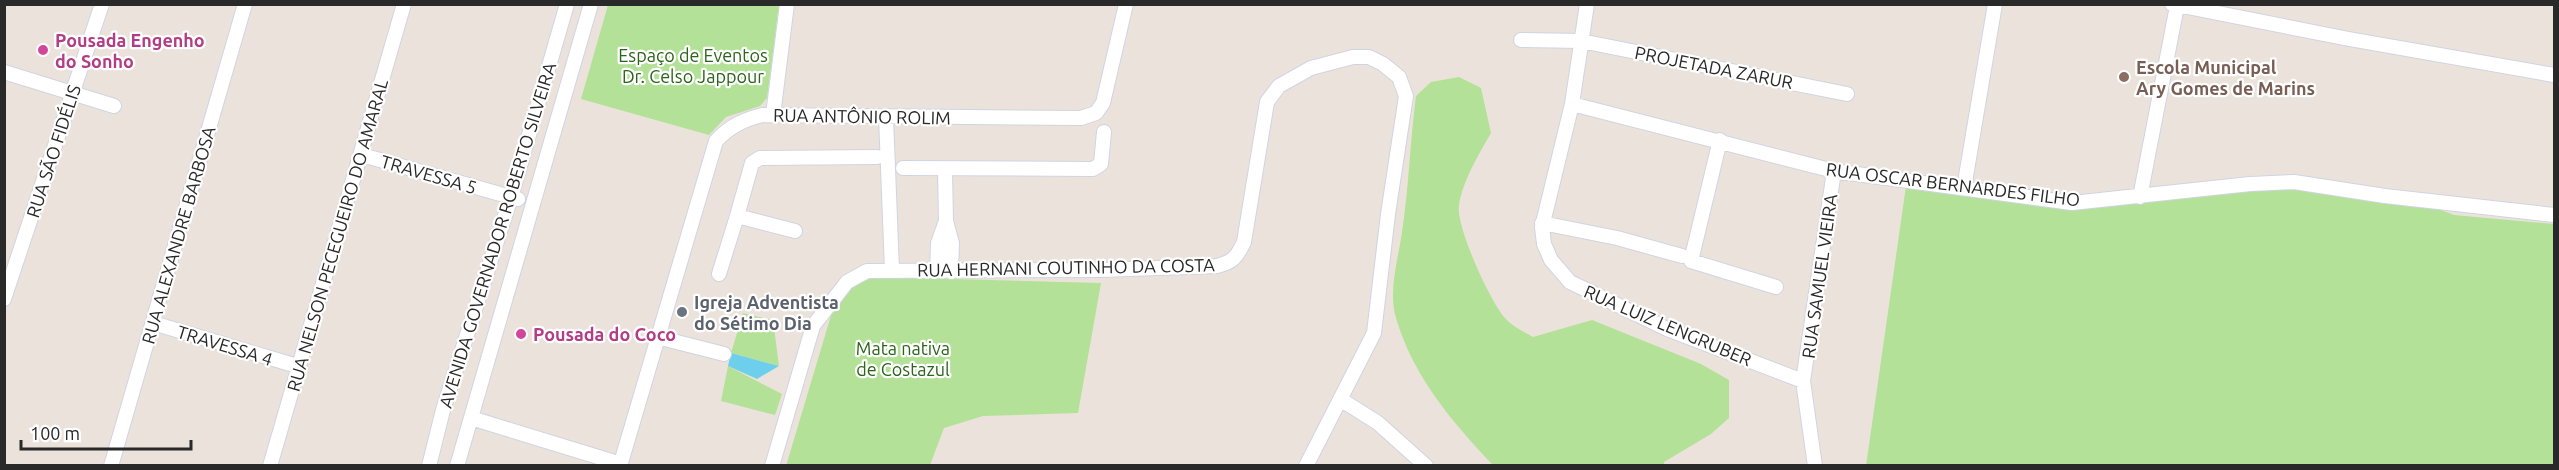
<svg xmlns="http://www.w3.org/2000/svg" width="2559" height="470" viewBox="0 0 2559 470" font-family="Ubuntu,sans-serif">
  <style>
    .green { fill: #b3e197 }
    .water { fill: #6ecfec }
    .lines { fill: none; stroke-linecap: round; stroke-linejoin: round }
    .minor-casing { stroke: #d0d4e2; stroke-width: 16 }
    .minor { stroke: #fff; stroke-width: 14 }
    .hotel-dot { fill: #d1479c; stroke: #fff; stroke-width: 2 }
    .education-dot { fill: #8d6e63; stroke: #fff; stroke-width: 2 }
    .worship-dot { fill: #6b7280; stroke: #fff; stroke-width: 2 }
    .labels { text-anchor: middle; dominant-baseline: central; stroke-width: 4.5; stroke-linejoin: round; paint-order: stroke }
    .hotel-label { font-size: 18px; font-weight: bold; fill: #b23c85; stroke: #fff; text-anchor: start }
    .park-label { font-size: 18px; fill: #2c641b; stroke: #fff }
    .street-label { font-size: 18px; fill: #292929; stroke: #fff }
    .education-label { font-size: 18px; font-weight: bold; fill: #785e54; stroke: #fff; text-anchor: start }
    .worship-label { font-size: 18px; font-weight: bold; fill: #5b616d; stroke: #fff; text-anchor: start }
  </style>
  <rect width="100%" height="100%" fill="#ebe3db"/>
  <path class="green" d="M 608,5 L 779,5 L 767,98 L 760,106 L 726,117 L 709,135 L 581,99 Z
    M 1459,77 L 1481,88 L 1491,133 C 1479,154 1463,180 1459,205 C 1455,225 1491,304 1506,319 C 1513,327 1525,332 1533,337 L 1592,320 L 1701,364 L 1729,380 L 1729,418 L 1711,434 L 1664,462 L 1664,465 L 1493,465 C 1452,422 1413,376 1396,318 C 1388,291 1398,260 1402,232 C 1409,187 1410,141 1416,96 L 1431,82 Z
    M 1906,186 L 2077,210 L 2265,189 L 2299,189 L 2430,206 L 2454,215 L 2554,224 L 2554,465 L 1866,466 Z
    M 874,277 L 1101,283 L 1078,413 L 983,416 L 944,428 L 930,465 L 786,466 L 832,312 L 852,286 Z
    M 743,313 L 773,320 L 779,366 L 731,353 Z
    M 728,366 L 782,394 L 775,415 L 721,401 Z"/>
  <path class="water" d="M 731,353 L 779,366 L 757,379 L 728,366 Z"/>
  <g class="lines">
    <g class="minor-casing">
      <path id="minor" d="M 1587,4 L 1572,104 L 1542,227 L 1544,244 L 1551,260 L 1570,282 L 1667,329 L 1803,381
        M 2172,4 L 2349,39 L 2554,75
        M 1521,40 L 1581,41 L 1847,94
        M 4,72 L 114,106
        M 1572,104 L 1834,171 L 2072,203 L 2250,184 L 2294,182 L 2385,196 L 2554,215
        M 773,115 L 787,4
        M 886,117 L 892,270
        M 1720,140 L 1691,261 L 1776,287
        M 362,155 L 518,199
        M 903,168 L 1093,169 L 1101,164 L 1104,132
        M 945,171 L 946,221 L 952,243 L 951,272
        M 1964,188 L 1995,4
        M 2140,197 L 2177,6
        M 1542,223 L 1617,238 L 1682,256
        M 795,231 L 737,216 L 752,163 L 760,158 L 877,157
        M 937,271 L 938,243 L 946,221
        M 719,274 L 737,216
        M 4,299 L 102,4
        M 153,323 L 297,366
        M 657,337 L 724,354
        M 1340,399 L 1378,423 L 1426,466
        M 471,418 L 621,464
        M 111,466 L 245,4
        M 270,466 L 404,4
        M 429,466 L 443,410 L 511,197 L 567,4
        M 457,466 L 591,4
        M 620,466 L 716,141 C 730,126 743,120 762,115 L 1081,118 L 1096,113 L 1103,103 L 1126,4
        M 772,466 L 813,326 L 847,282 L 867,271 L 1101,270 L 1217,266 C 1233,262 1237,257 1244,242 L 1267,102 L 1279,86 L 1311,68 L 1353,57 L 1369,57 L 1383,64 L 1399,77 L 1406,96 L 1388,214 L 1374,333 L 1306,466
        M 1815,466 L 1803,381 L 1834,171"/>
    </g>
    <use href="#minor" class="minor"/>
  </g>
  <g class="hotel-dot">
    <circle cx="43" cy="50" r="6"/>
    <circle cx="521" cy="334" r="6"/>
  </g>
  <circle class="education-dot" cx="2124" cy="77" r="6"/>
  <circle class="worship-dot" cx="682" cy="312" r="6"/>
  <g class="labels">
    <g class="hotel-label">
      <text x="55" y="40">Pousada Engenho<tspan x="55" dy="21">do Sonho</tspan></text>
      <text x="533" y="334">Pousada do Coco</text>
    </g>
    <g class="park-label">
      <text x="693" y="55">Espaço de Eventos<tspan x="693" dy="21">Dr. Celso Jappour</tspan></text>
      <text x="903" y="348">Mata nativa<tspan x="903" dy="21">de Costazul</tspan></text>
    </g>
    <g class="street-label">
      <text transform="translate(1714 67) rotate(11)">PROJETADA ZARUR</text>
      <text transform="translate(862 116) rotate(1)">RUA ANTÔNIO ROLIM</text>
      <text transform="translate(53 151) rotate(-72)">RUA SÃO FIDÉLIS</text>
      <text transform="translate(429 174) rotate(16)">TRAVESSA 5</text>
      <text transform="translate(1953 184) rotate(7)">RUA OSCAR BERNARDES FILHO</text>
      <text transform="translate(178 235) rotate(-74)">RUA ALEXANDRE BARBOSA</text>
      <text transform="translate(337 235) rotate(-74)">RUA NELSON PECEGUEIRO DO AMARAL</text>
      <text transform="translate(497 235) rotate(-73)">AVENIDA GOVERNADOR ROBERTO SILVEIRA</text>
      <text transform="translate(1066 267) rotate(-1)">RUA HERNANI COUTINHO DA COSTA</text>
      <text transform="translate(1819 276) rotate(-82)">RUA SAMUEL VIEIRA</text>
      <text transform="translate(1668 325) rotate(23)">RUA LUIZ LENGRUBER</text>
      <text transform="translate(225 345) rotate(17)">TRAVESSA 4</text>
    </g>
    <g class="education-label">
      <text x="2136" y="67">Escola Municipal<tspan x="2136" dy="21">Ary Gomes de Marins</tspan></text>
    </g>
    <g class="worship-label">
      <text x="694" y="302">Igreja Adventista<tspan x="694" dy="21">do Sétimo Dia</tspan></text>
    </g>
  </g>
  <rect width="2559" height="470" fill="none" stroke="#292929" stroke-width="12"/>
  <path d="M21 440v9h170v-9" fill="none" stroke="#292929" stroke-width="3"/>
  <text x="30" y="440" font-size="18" fill="#292929" stroke="#ffffff" stroke-width="4.5" paint-order="stroke">100 m</text>
</svg>
